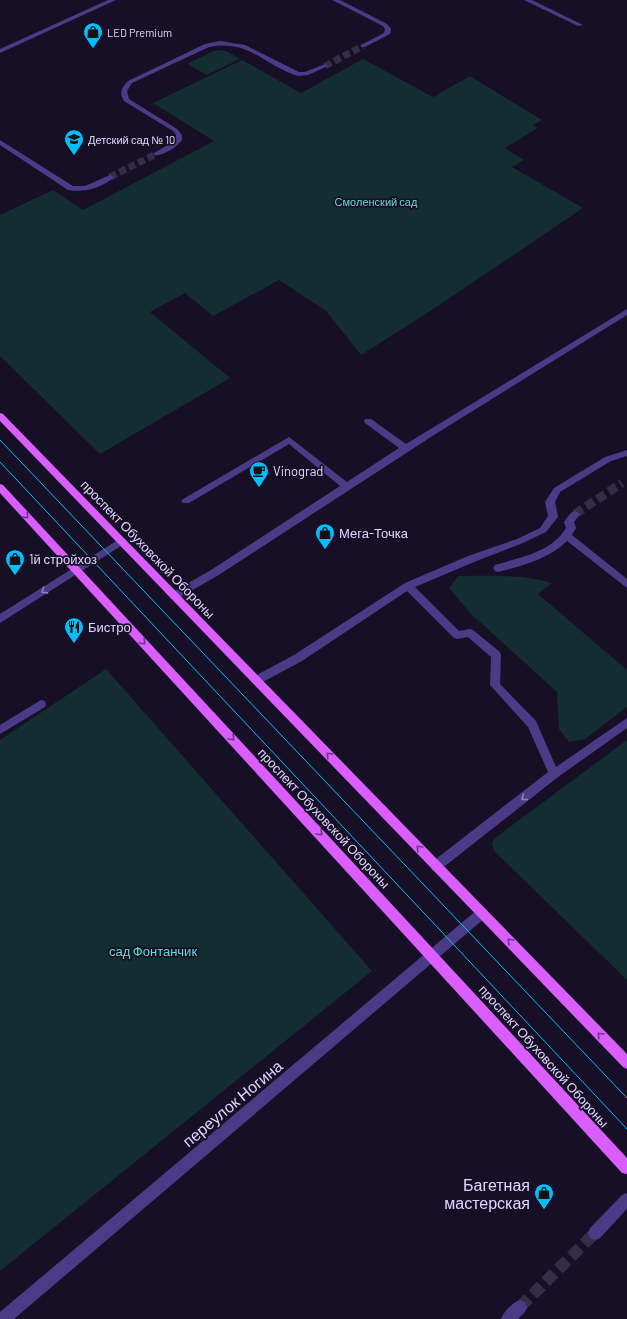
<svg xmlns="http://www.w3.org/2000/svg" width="627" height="1319" viewBox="0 0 627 1319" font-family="Barlow,sans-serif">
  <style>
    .green { fill: #132d30 }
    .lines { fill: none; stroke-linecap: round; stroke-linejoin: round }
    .minor-tunnel-far2 { stroke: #352d47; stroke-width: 7; stroke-dasharray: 7 3.5; stroke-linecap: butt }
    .minor-tunnel-far1 { stroke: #352d47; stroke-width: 9; stroke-dasharray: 9 4.5; stroke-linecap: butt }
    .minor-tunnel { stroke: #352d47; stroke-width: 12; stroke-dasharray: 12 6; stroke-linecap: butt }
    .minor { fill: #493b85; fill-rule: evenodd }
    .major { fill: #da5efd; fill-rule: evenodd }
    .tram { stroke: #04befc; stroke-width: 1 }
    .oneway { stroke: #6f3387 }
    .oneway2 { stroke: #8d80bc }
    .labels { text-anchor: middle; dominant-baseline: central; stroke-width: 3.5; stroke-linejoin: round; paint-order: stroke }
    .far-poi-label { font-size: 11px; fill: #e0d5ff; stroke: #170f26; text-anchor: start }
    .far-park-label { font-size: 11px; fill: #61dfd2; stroke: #170f26 }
    .poi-label { font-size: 13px; fill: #e0d5ff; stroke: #170f26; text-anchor: start }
    .street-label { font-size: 13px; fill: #e0d5ff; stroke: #170f26 }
    .park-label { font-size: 13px; fill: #61dfd2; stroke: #170f26 }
    .near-street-label { font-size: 16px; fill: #e0d5ff; stroke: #170f26 }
    .near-poi-label { font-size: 16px; fill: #e0d5ff; stroke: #170f26; text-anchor: end }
  </style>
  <rect width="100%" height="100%" fill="#170f26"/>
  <path class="green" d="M 220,50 L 226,51 L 240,59 L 207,75 L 187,64 L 213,51 Z
    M 363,59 L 433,97 L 470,76 L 542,120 L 533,125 L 538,128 L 505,148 L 524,160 L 512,167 L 583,208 L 429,312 L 361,355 L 326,311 L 279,280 L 213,316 L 185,293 L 150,312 L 230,378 L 100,454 L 0,356 L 0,215 L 53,190 L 83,210 L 214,141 L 153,103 L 242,60 L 301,93 Z
    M 458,576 C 489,576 522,574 552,583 L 538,594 L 627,670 L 627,707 L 585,739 L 569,742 L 559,729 L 557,692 L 471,614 L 449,588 Z
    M 106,669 L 372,971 L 0,1271 L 0,740 Z
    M 627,740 L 627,980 L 494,851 L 492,844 L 495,838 Z"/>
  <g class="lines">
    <path class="minor-tunnel-far2" d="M 325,66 L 363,46
      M 110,177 L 156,154"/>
    <path class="minor-tunnel-far1" d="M 575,514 L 622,483"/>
    <path class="minor-tunnel" d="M 520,1307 L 595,1233"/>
    <path class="minor" d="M 108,0 L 116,0 L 0,53 L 0,49 Z
      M 332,0 L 340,0 L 387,24 L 391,29 L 390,34 L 365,47 L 361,47 L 361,45 L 384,33 L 385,29 L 383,26 Z
      M 524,0 L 532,0 L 583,25 L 578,26 Z
      M 220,41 L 245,45 L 299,72 L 305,72 L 325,64 L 328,66 L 308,75 L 298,76 C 264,66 250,39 209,47 L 132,83 L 127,91 L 129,99 L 177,129 L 182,135 L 182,140 C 177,147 162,157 154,155 L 154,153 L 176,140 L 176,135 L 173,131 L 124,101 C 119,93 121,88 128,81 L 205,44 Z
      M 0,140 L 73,186 L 85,186 L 110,175 L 114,177 C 102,188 84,193 68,190 L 0,145 Z
      M 627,309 L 627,315 L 434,435 L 217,576 L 177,599 L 171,599 L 169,596 L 171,593 L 211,570 L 340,486 L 289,444 L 189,503 L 183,503 L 181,501 L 183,499 L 289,437 L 347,482 L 399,448 L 365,423 L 364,421 L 365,419 L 371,419 L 406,444 Z
      M 627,450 L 627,456 L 611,461 L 560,492 L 555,502 L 558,517 L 546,532 L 523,543 L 474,562 L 415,587 L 459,631 L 470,629 L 473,630 L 500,652 L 501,655 L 500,684 L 536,721 L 556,767 L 627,718 L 627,728 L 558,777 L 440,870 L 436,871 L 432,870 L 430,866 L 432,862 L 548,772 L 528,727 L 490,685 L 491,657 L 468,637 L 457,639 L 454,638 L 407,591 L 302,661 L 261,683 L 253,683 L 252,680 L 253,677 L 294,655 L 405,583 L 468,556 L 517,539 L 540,528 L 548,516 L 545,502 L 554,488 L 605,457 Z
      M 575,511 L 580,514 L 574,522 L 576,528 L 572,535 L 627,579 L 627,588 L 567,541 C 549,559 522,566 498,572 L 495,571 L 493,568 L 495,565 C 520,557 551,553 566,528 L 564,522 C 567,518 570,512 575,511 Z
      M 121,538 L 124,540 L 126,542 L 124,544 L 0,623 L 0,614 Z
      M 41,700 L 45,701 L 46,704 L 45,707 L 0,734 L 0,725 Z
      M 482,908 L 486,909 L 488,913 L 486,917 L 14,1319 L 0,1319 L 0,1312 L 478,909 Z
      M 627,1193 L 627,1209 L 600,1238 L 595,1240 L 590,1238 L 588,1233 L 590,1228 L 622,1195 Z
      M 520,1300 L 525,1302 L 527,1307 L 525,1312 L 518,1319 L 501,1319 C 504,1311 512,1303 520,1300 Z"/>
    <path class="major" d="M 0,413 L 3,414 L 627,1054 L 627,1069 L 623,1067 L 0,421 Z
      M 0,484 L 3,485 L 627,1158 L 627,1174 L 622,1173 L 0,493 Z"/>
    <path class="tram" d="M 0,440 L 627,1098
      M 0,462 L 627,1129"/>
  </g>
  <defs><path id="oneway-chevron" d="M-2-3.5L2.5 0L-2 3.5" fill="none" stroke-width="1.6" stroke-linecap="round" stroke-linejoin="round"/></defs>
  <g class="oneway">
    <use href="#oneway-chevron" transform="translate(26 516) rotate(47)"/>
    <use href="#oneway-chevron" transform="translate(143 642) rotate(47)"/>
    <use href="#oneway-chevron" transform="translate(232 738) rotate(47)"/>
    <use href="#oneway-chevron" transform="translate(329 755) rotate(-134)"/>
    <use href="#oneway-chevron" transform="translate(320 833) rotate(47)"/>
    <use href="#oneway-chevron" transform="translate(419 848) rotate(-134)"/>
    <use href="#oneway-chevron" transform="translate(510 941) rotate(-135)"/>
    <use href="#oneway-chevron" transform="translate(600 1035) rotate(-134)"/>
  </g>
  <g class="oneway2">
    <use href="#oneway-chevron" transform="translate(44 591) rotate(148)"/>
    <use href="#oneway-chevron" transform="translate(524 798) rotate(142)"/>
  </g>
  <defs>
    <g id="shop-pin" transform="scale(1)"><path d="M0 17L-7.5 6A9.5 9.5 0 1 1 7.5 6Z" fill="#04befc" stroke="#170f26"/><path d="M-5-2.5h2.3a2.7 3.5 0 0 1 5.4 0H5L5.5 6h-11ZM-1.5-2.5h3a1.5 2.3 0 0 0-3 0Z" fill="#111"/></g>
    <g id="school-pin" transform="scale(1)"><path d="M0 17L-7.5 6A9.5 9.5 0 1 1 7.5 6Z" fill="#04befc" stroke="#170f26"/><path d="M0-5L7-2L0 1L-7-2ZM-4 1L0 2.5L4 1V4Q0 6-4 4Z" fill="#111"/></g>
    <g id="cafe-pin" transform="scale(1)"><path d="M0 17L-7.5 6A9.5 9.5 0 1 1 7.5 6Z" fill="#04befc" stroke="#170f26"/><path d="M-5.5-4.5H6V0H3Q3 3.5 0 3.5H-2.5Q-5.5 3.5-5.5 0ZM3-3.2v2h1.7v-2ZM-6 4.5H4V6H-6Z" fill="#111"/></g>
    <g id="restaurant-pin" transform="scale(1)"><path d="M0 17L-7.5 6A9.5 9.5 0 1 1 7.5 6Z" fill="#04befc" stroke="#170f26"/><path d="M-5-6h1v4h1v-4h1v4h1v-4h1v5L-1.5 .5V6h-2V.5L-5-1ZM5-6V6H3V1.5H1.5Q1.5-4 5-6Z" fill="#111"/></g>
  </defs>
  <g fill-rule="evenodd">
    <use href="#shop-pin" x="93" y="32"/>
    <use href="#school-pin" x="74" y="139"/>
    <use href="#cafe-pin" x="259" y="471"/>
    <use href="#shop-pin" x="325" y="533"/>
    <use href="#shop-pin" x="15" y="559"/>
    <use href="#restaurant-pin" x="74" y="627"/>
    <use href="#shop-pin" x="544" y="1193"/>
  </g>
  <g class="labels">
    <g class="far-poi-label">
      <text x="107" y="32">LED Premium</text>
      <text x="88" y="139">Детский сад № 10</text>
    </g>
    <g class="far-park-label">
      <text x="376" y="201">Смоленский сад</text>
    </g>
    <g class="poi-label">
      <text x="273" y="471">Vinograd</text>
      <text x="339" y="533">Мега-Точка</text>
      <text x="29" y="559">1й стройхоз</text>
      <text x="88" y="627">Бистро</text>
    </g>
    <g class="street-label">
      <text transform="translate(148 549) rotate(46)">проспект Обуховской Обороны</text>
      <text transform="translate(324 818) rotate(47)">проспект Обуховской Обороны</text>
      <text transform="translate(544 1056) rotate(48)">проспект Обуховской Обороны</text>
    </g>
    <g class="park-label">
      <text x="153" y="951">сад Фонтанчик</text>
    </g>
    <g class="near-street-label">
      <text transform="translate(232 1103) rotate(-40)">переулок Ногина</text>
    </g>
    <g class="near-poi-label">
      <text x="530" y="1184">Багетная<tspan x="530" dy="18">мастерская</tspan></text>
    </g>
  </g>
</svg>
